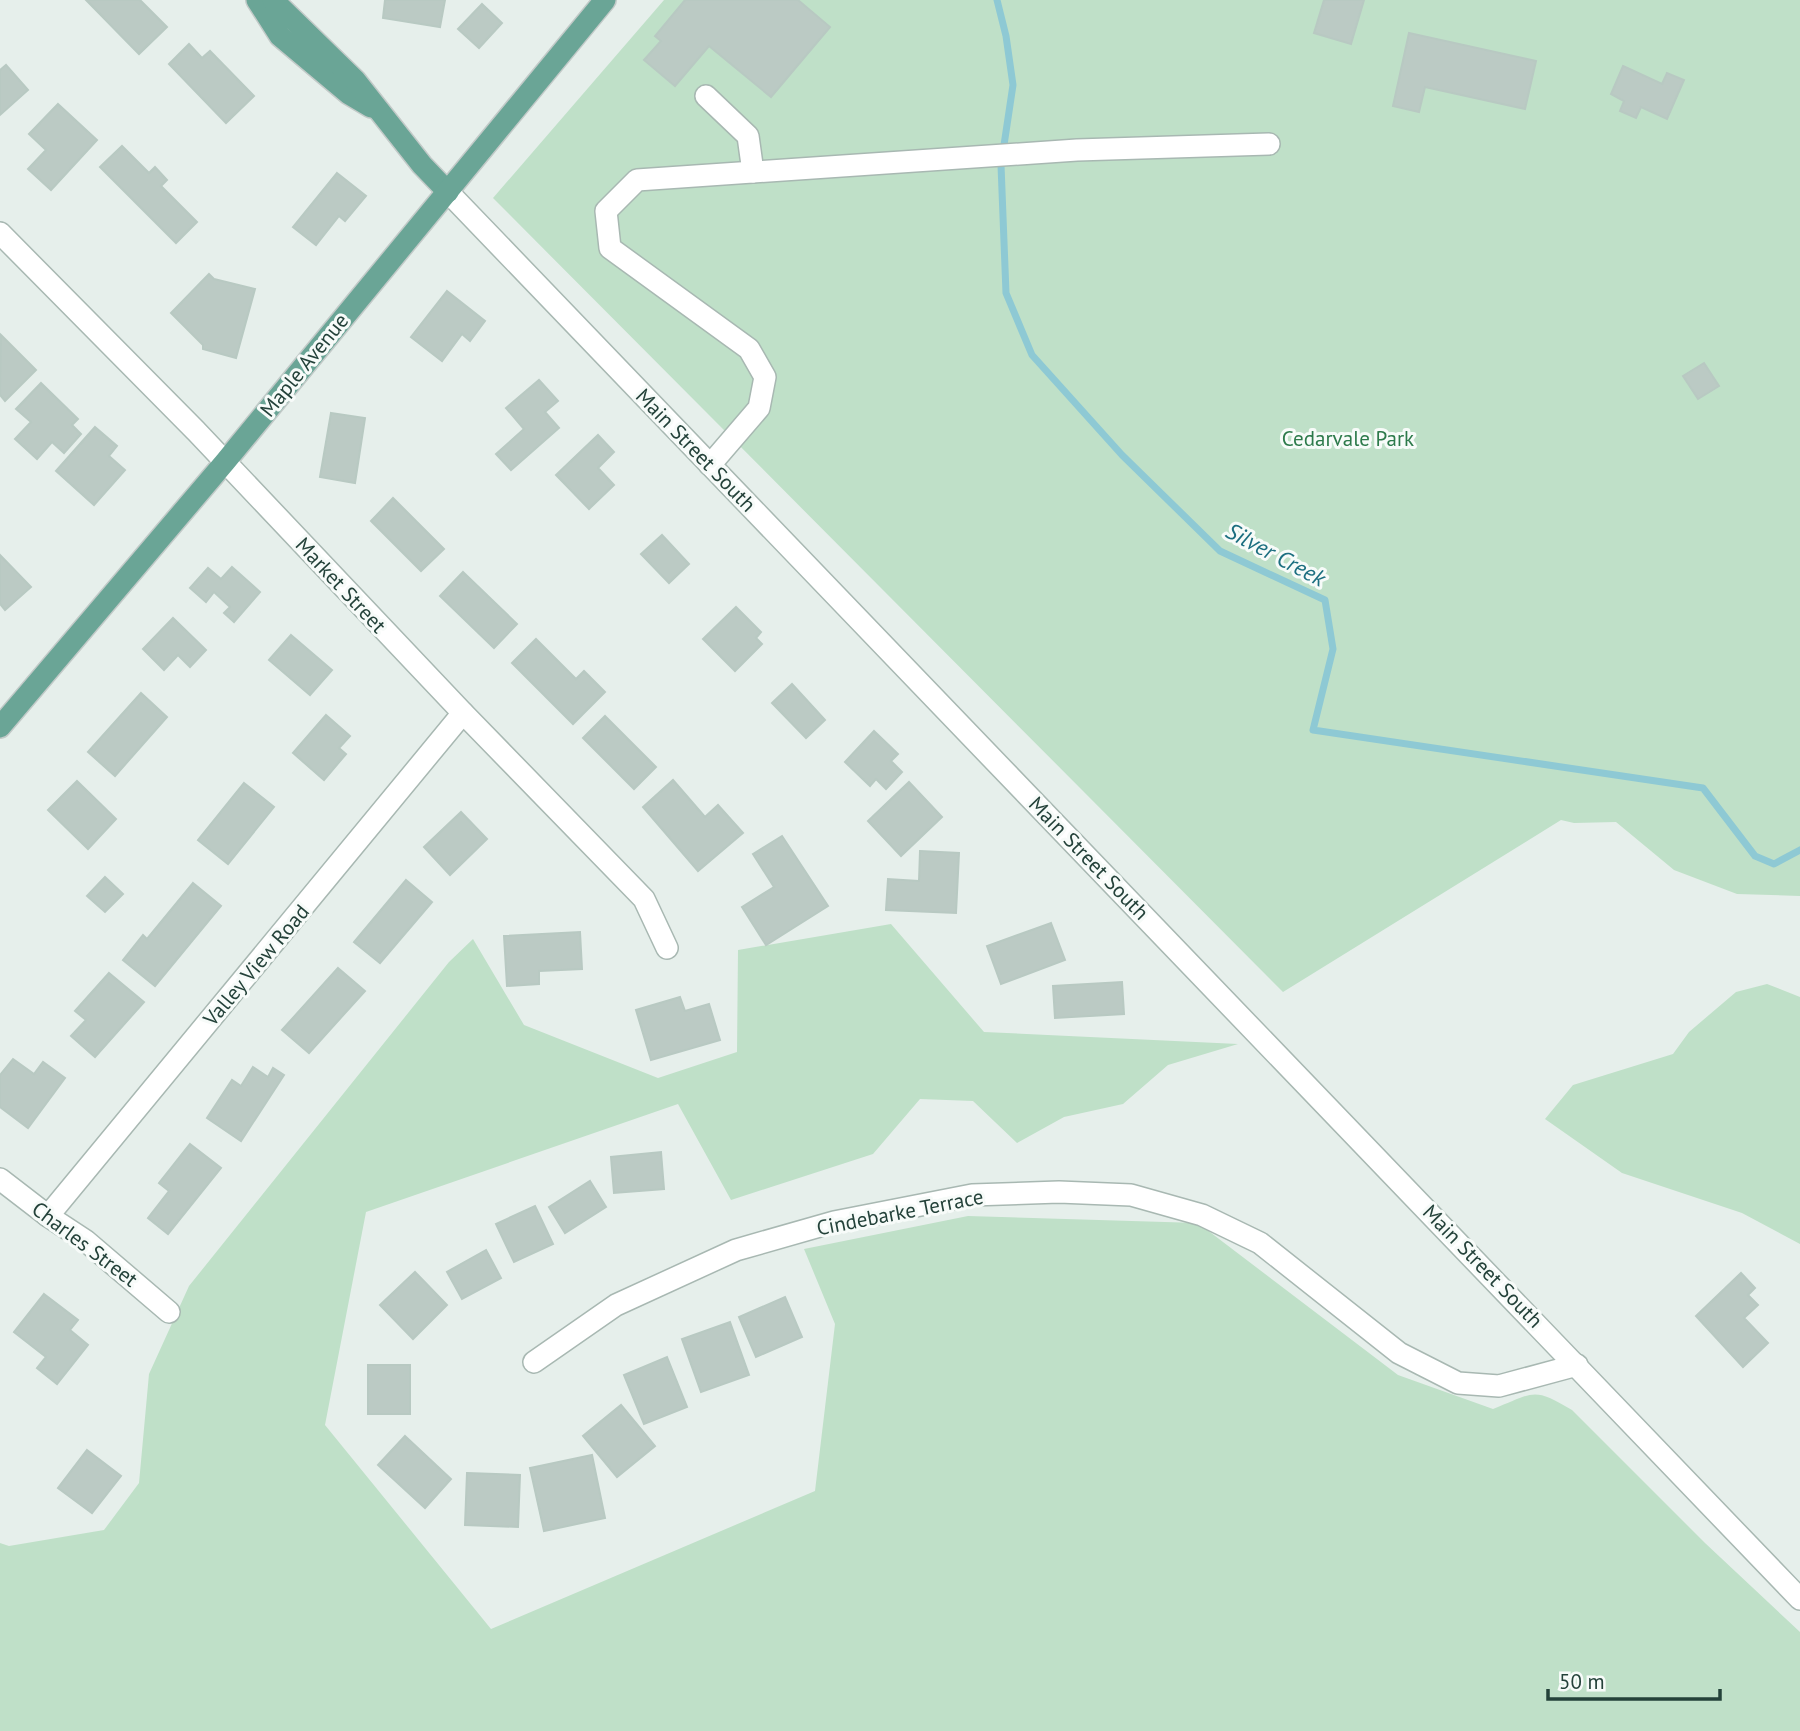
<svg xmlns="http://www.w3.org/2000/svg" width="1800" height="1731" viewBox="0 0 1800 1731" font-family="'PT Sans',sans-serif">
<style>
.green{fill:#bfe0c8}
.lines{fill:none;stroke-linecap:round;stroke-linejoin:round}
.stream{stroke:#8ec9d4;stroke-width:7}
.building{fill:#bbcac4;stroke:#b8c9c2;stroke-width:2}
.minor-casing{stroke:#a8b8b2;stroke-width:24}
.major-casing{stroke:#c2cac8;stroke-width:24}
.minor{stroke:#fff;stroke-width:21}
.major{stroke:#6aa596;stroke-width:21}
.labels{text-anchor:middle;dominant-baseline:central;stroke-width:6;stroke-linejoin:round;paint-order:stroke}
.street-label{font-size:21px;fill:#24423a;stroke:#f7fbf9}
.park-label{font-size:21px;fill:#2d7a4b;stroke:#f7fbf9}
.water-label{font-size:23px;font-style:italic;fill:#1c6f80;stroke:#f7fbf9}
</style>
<rect width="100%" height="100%" fill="#e6efeb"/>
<g class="green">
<polygon points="664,0 1800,0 1800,896 1737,894 1674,870 1616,822 1574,823 1561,820 1283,992 493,198"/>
<path d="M891 924 984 1032 1238 1044 1168 1065 1123 1104 1064 1117 1017 1143 973 1101 920 1099 873 1154 731 1200 678 1104 366 1212 325 1425 491 1629 815 1491 835 1324 804 1249 968 1216 1198 1223 1398 1375 1493 1409C1534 1393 1532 1386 1572 1410L1705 1543 1800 1632V1731H0V1543L9 1546 104 1530 139 1483 149 1374 189 1286 449 962 473 939 524 1025 658 1078 737 1052 738 950Z"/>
<polygon points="1767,984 1800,997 1800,1244 1742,1213 1622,1173 1545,1119 1573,1085 1673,1054 1689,1032 1736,992"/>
</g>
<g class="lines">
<polyline class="stream" points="997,0 1006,36 1013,85 1001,165 1006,293 1032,355 1122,455 1220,551 1325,600 1333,649 1313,730 1703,788 1755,856 1774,864 1800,850"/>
</g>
<g class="building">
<polygon points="86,0 140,0 167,27 139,54"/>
<polygon points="385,0 445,0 440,27 383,18"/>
<polygon points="685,0 798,0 830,27 771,97 709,46 675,86 644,60 661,41 655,36"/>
<polygon points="1324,0 1364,0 1351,44 1314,33"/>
<polygon points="482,4 502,23 479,48 458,29"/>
<polygon points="1409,33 1536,61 1525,109 1425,87 1419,112 1393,106"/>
<polygon points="189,44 202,58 210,51 254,96 226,123 169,64"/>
<polygon points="6,65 28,90 0,115 0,70"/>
<polygon points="1623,66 1662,84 1667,73 1684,80 1667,119 1641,107 1636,118 1620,111 1624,101 1611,94"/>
<polygon points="58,104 97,140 51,190 28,169 46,150 29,134"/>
<polygon points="122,146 149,173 155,167 167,180 161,186 197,222 176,243 100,167"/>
<polygon points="337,173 366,196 345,221 339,216 316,245 293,227"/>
<polygon points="209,274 214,279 255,289 236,358 203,349 203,345 171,313"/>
<polygon points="447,291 485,321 470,341 462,334 442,361 411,337"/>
<polygon points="1,335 36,370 5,401 0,395"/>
<polygon points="1704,363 1719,386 1698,399 1683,376"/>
<polygon points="539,380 558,401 545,412 559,428 511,470 496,454 524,429 506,408"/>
<polygon points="41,383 78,419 72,425 81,434 64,453 52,442 37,459 15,439 31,422 16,409"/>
<polygon points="331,413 365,418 355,483 320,477"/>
<polygon points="95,427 117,446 109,456 125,470 94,505 56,471"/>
<polygon points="598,435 614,452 598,468 614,485 589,509 556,475"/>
<polygon points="393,498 444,549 421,571 371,521"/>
<polygon points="662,535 689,564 669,583 641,554"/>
<polygon points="0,555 31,587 5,610 0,604"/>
<polygon points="232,567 260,592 234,622 224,613 230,607 214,592 206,602 190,588 208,568 221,579"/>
<polygon points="463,572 517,624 494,648 440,596"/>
<polygon points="736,607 761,632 756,638 762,644 735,671 703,639"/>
<polygon points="173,618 206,650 190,667 178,655 164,670 143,649"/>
<polygon points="291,635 332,670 310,695 269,660"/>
<polygon points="536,639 576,679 584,671 605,692 573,724 512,663"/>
<polygon points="792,684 825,720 806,738 772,703"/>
<polygon points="141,693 167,717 115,776 88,752"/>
<polygon points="326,715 350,736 339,748 346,754 324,780 293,753"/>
<polygon points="605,716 656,767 634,789 583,738"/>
<polygon points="874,731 898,754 891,761 902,772 886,789 876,779 870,786 845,762"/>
<polygon points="673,780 705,817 718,805 743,833 698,871 643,807"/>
<polygon points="77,781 116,819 88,849 48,810"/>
<polygon points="909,782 942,817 901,856 868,821"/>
<polygon points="244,783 274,807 228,864 198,840"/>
<polygon points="461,812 487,839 450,875 424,847"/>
<polygon points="782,836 828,906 766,945 742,907 774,887 753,854"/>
<polygon points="920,851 959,853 956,913 886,910 888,879 919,881"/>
<polygon points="105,877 123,894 105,912 87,896"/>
<polygon points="406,880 432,902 380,963 354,942"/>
<polygon points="193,883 221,906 155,986 123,960 143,935 147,939"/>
<polygon points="1051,923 1065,960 1001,984 987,946"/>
<polygon points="580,932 582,969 539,971 539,984 507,986 504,936"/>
<polygon points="338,968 365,991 309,1053 282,1030"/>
<polygon points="109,973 144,1002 95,1057 71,1036 86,1020 75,1011"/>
<polygon points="1122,982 1124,1014 1055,1018 1053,986"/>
<polygon points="680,997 685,1011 709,1004 720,1040 651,1060 636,1010"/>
<polygon points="13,1059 34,1074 43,1062 65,1078 28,1128 0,1107 0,1075"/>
<polygon points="253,1067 268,1077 273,1068 284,1075 241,1141 207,1118 232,1080 241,1086"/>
<polygon points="190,1144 221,1168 168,1234 148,1218 169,1191 159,1183"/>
<polygon points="661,1152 664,1189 614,1193 611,1157"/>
<polygon points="590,1181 606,1207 565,1233 549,1207"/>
<polygon points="535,1206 553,1244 514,1262 496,1224"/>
<polygon points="486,1250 501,1278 462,1299 447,1272"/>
<polygon points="415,1272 447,1305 413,1339 380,1305"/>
<polygon points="1741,1273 1755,1288 1748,1295 1758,1305 1744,1318 1768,1343 1743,1367 1696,1316"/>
<polygon points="44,1294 78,1320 70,1330 88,1345 57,1384 37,1368 46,1357 14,1332"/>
<polygon points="785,1297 802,1337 756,1357 739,1317"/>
<polygon points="730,1322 749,1375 701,1392 682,1339"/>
<polygon points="667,1357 687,1407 644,1424 624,1375"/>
<rect x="368" y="1365" width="42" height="49"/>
<polygon points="621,1405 655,1446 617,1477 583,1436"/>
<polygon points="405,1436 451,1479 425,1508 378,1465"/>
<polygon points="87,1450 121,1476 92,1513 58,1488"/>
<polygon points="592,1455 605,1518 544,1531 530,1468"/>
<polygon points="467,1473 520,1475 518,1527 465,1525"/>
</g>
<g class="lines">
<defs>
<g id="minor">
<polyline points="706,96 748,136 753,172"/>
<polyline points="448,192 1800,1599"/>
<polyline points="0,233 196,431 463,713 644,899 667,948"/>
<polyline points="710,465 759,408 765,377 749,349 610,248 606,211 637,180 1077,150 1269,144"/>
<polyline points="0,1179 48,1216 86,1241 169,1312"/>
<polyline points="48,1216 463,713"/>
<polyline points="534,1362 616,1305 736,1250 834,1222 972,1195 1059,1192 1131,1195 1202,1215 1260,1243 1399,1353 1458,1383 1499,1386 1577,1365"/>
</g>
<g id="major">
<polyline points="257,0 280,36 349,94 371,107"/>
<polyline points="273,0 355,80 422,165 448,192"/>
<polyline points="0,727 225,462 605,0"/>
</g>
</defs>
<use href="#minor" class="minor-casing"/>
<use href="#major" class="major-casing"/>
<use href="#minor" class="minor"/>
<use href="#major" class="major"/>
</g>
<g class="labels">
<g class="street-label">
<text transform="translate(304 365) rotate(-51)">Maple Avenue</text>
<text transform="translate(696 450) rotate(46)">Main Street South</text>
<text transform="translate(341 585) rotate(47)">Market Street</text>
<text transform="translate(1089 858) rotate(46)">Main Street South</text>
<text transform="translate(256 965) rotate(-50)">Valley View Road</text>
<text transform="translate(900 1212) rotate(-11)">Cindebarke Terrace</text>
<text transform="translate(85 1244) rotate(37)">Charles Street</text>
<text transform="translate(1483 1266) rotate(46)">Main Street South</text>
</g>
<g class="park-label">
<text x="1348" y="438">Cedarvale Park</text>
</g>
<g class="water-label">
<text transform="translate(1276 554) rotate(28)">Silver Creek</text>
</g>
</g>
<path d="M1548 1689v10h172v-10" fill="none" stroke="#24423a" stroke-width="3.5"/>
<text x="1559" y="1689" font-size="21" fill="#24423a" stroke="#f7fbf9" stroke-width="5" paint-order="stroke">50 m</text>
</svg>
